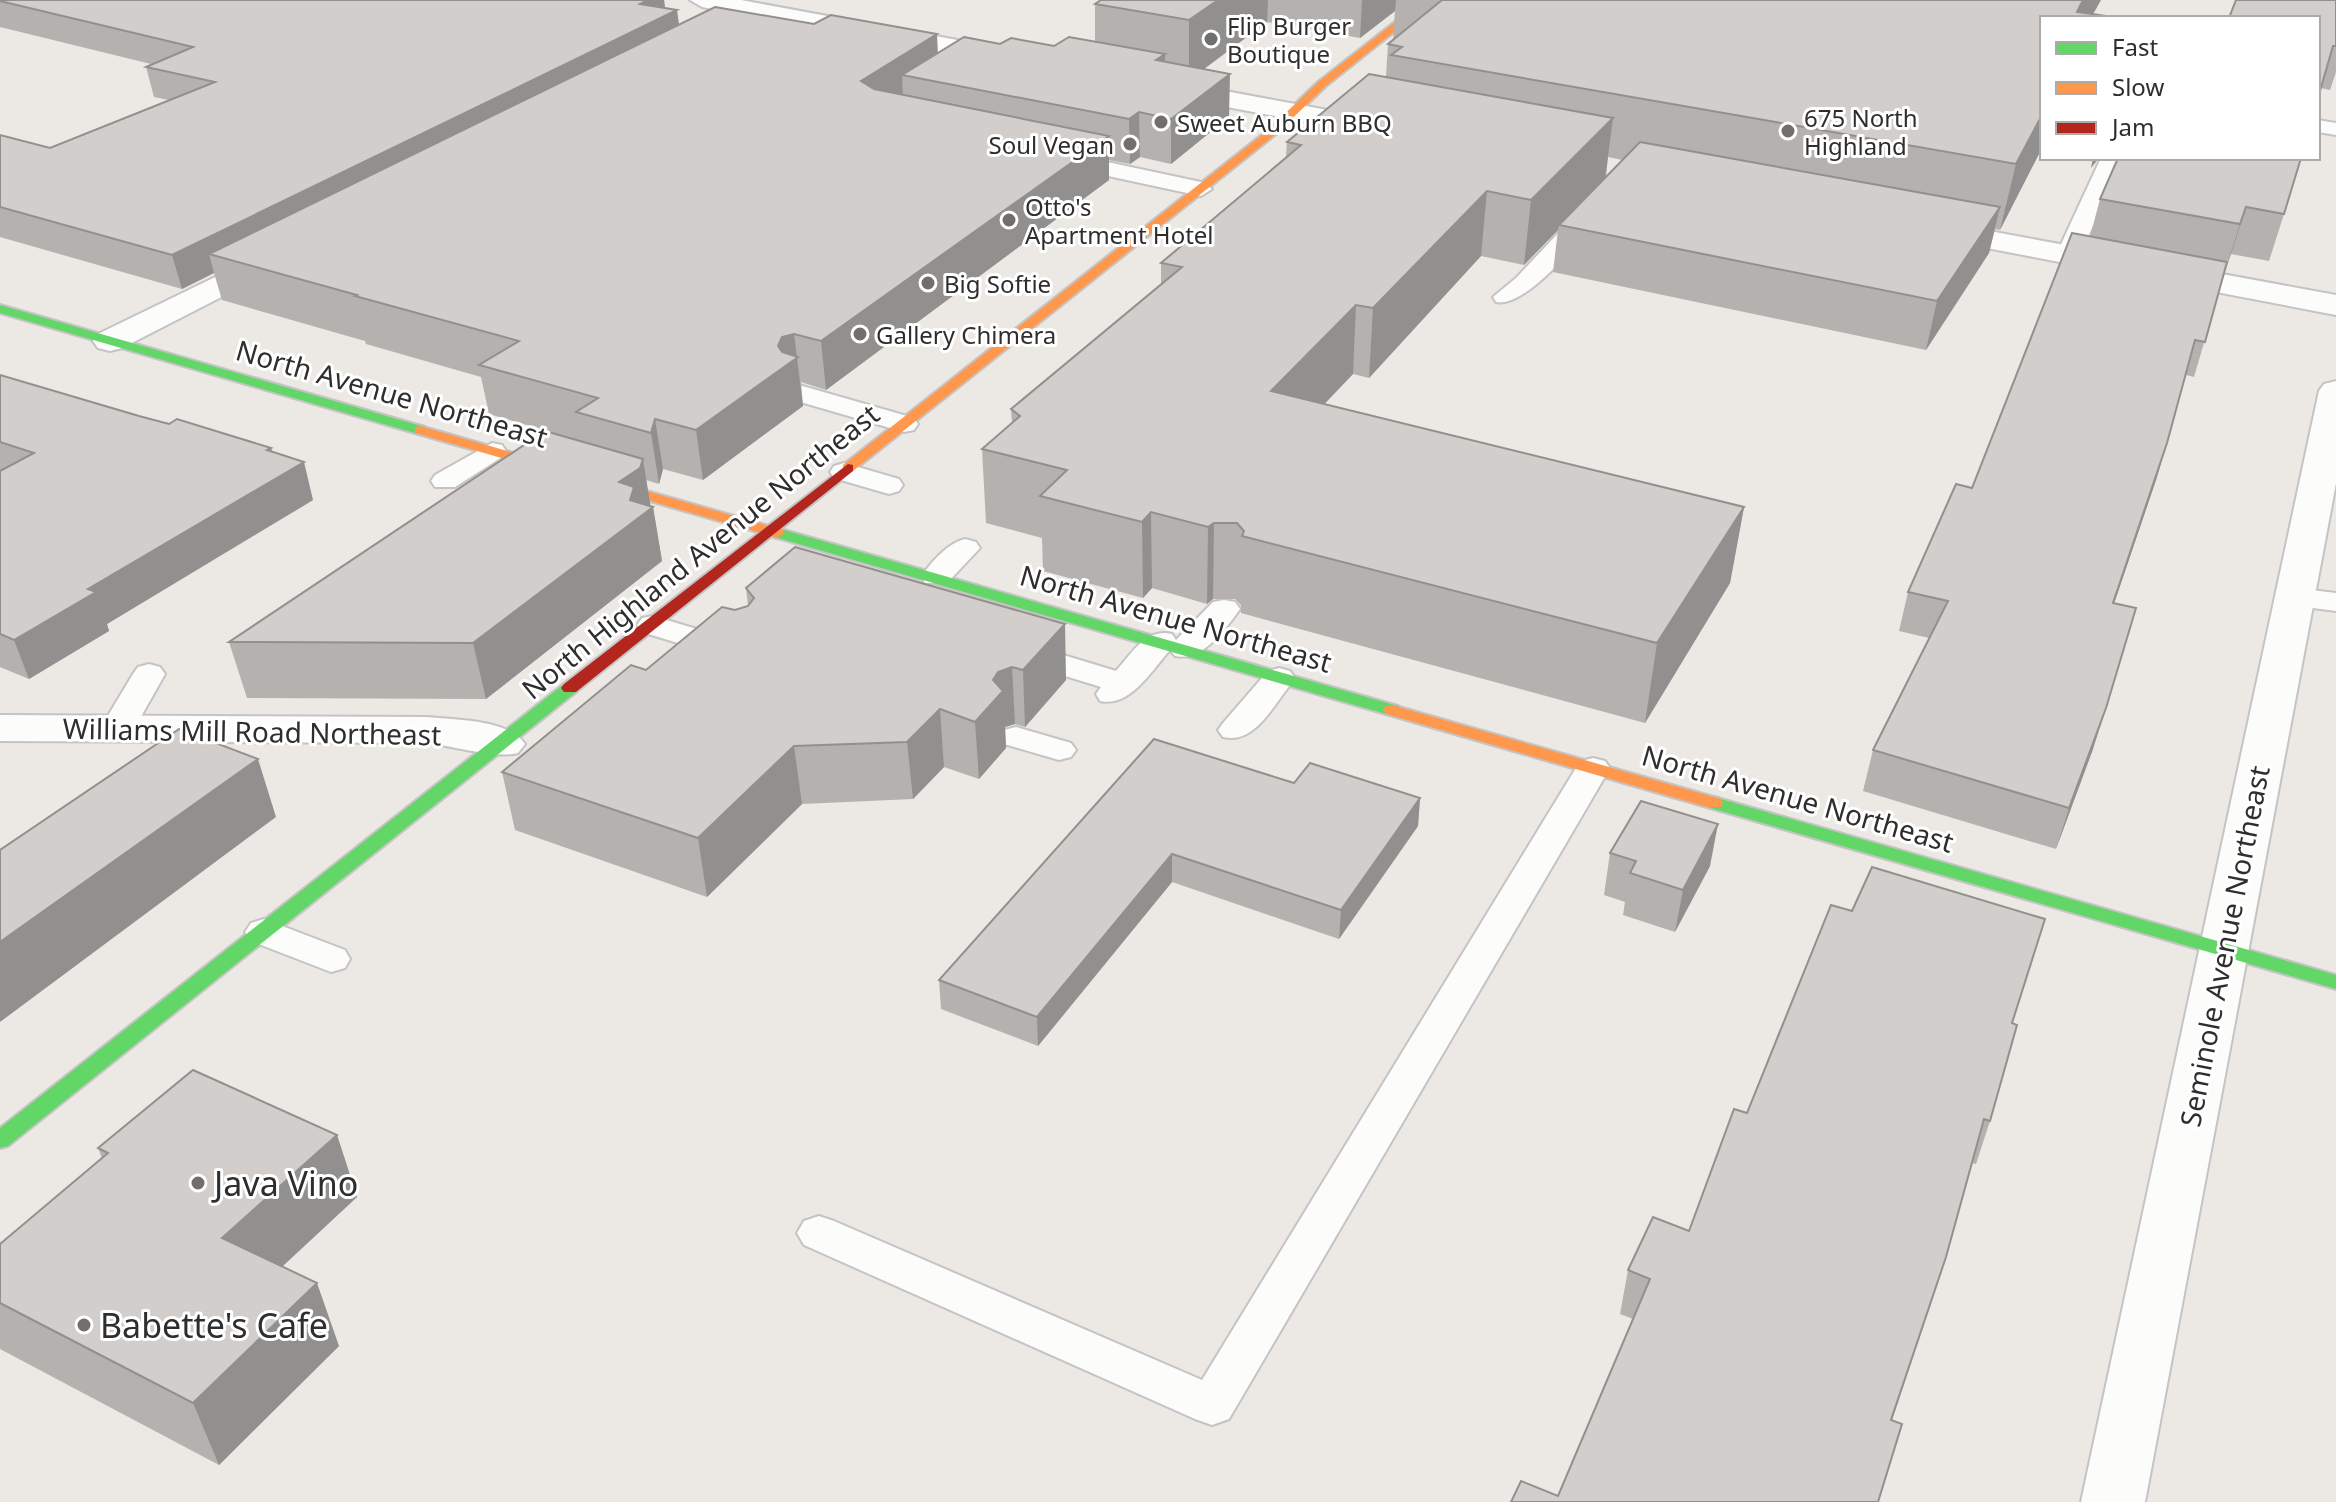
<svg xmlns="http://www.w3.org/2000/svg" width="2336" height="1502" viewBox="0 0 2336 1502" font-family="'Noto Sans',sans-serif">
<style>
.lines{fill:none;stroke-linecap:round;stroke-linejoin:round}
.lane-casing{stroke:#c5c4c5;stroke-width:4}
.street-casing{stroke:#c5c4c5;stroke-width:4}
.fast-casing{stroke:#c5c4c5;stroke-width:4}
.slow-casing{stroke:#c5c4c5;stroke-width:4}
.jam-casing{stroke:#c5c4c5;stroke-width:4}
.lane{fill:#fcfcfb;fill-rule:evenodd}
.street{fill:#fcfcfb;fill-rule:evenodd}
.fast{fill:#63d668;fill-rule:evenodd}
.slow{fill:#ff974d;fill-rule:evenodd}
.jam{fill:#b3261e;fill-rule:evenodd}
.wall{fill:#b4b1af;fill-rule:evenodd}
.shaded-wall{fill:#92908e}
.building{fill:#d1cecb;stroke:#92908e;stroke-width:2}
.poi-dot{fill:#706f6e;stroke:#fff;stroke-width:3}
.labels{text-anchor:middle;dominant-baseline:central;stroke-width:6;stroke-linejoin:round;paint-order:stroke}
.far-poi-label{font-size:24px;fill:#2e2e2e;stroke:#fff;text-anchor:start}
.street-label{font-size:28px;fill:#2e2e2e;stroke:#fff}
.near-poi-label{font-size:34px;fill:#2e2e2e;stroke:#fff;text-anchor:start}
</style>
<rect width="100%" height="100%" fill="#ece8e4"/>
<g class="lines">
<defs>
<g id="lane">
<polygon points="2318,120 2336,123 2336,135 2318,132"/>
<polygon points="1065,153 1201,182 1212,189 1201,196 1057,165 1054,160"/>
<polygon points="2101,158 2123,158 2080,255 2076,260 2060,260 2056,255"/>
<path d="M1587 209 1599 216C1582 239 1525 309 1496 302L1493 297 1516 278 1579 211Z"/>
<polygon points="799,385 914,418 918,424 914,430 904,432 790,399 786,393 790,387"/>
<polygon points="492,443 502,445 506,451 502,457 455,487 435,487 431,481 435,475"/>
<polygon points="844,463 899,479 903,485 899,491 889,494 834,478 830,472 834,466"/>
<path d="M965 539 976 542 980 548 947 583H925L921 577C931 562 948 543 965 539Z"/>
<polygon points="2294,588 2336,593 2336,611 2283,604 2279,597 2283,590"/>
<path d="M1224 600 1235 602 1240 609C1225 630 1202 662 1175 656L1170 650C1152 670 1130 708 1100 701L1096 694 1101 687 1013 660 1008 653 1013 646 1024 643 1116 671C1132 653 1146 628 1172 634L1176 640 1213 602Z"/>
<polygon points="653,616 744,643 749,650 744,657 733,660 642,632 637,625 642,618"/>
<polygon points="149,664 160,667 165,674 134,729 129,736 117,739 105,736 100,729 133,674 138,667"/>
<path d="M1279 668 1290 671 1295 678 1290 685C1273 706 1254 745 1223 737L1218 730 1223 723 1268 671Z"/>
<polygon points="1016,727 1071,743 1076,750 1071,757 1059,760 1004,744 999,737 1004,730"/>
<polygon points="1593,758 1605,761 1610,768 1229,1419 1212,1425 1195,1419 804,1245 797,1233 804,1221 819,1216 834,1221 1202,1380 1576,768 1581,761"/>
<polygon points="264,919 345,950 350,959 345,968 331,972 251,941 245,932 251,923"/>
</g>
<g id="street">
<polygon points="690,0 741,0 1006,49 1019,57 1006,65 702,7"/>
<polygon points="1172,81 1376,119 1386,121 1390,127 1386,133 1376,135 1163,95 1159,89 1163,83"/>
<polygon points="1935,221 2336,295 2336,315 1924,236 1920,230 1924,224"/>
<polygon points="271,250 282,252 287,259 282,266 122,348 110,351 98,348 93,341 98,334"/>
<polygon points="2336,381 2336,483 2145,1502 2081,1502 2319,391 2324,384"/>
<path d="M0 715 427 717C455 720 508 719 525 744L518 753C495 759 454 746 427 743L0 741Z"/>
</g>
<g id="fast">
<polygon points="0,305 425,427 427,430 420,434 415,433 0,313"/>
<polygon points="777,528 1398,706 1401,710 1398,714 1386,714 771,536 769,533"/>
<polygon points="570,683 576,684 579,688 576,692 8,1146 0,1148 0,1128 564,684"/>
<polygon points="1714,797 2336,975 2336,989 1707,807 1705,803 1707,799"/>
</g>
<g id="slow">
<polygon points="1423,0 1434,0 1326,86 1276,134 853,471 843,471 843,465 1268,130 1318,82"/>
<polygon points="420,426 783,530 785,533 777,538 771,536 415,433 415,427"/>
<polygon points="1392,705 1721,799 1723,803 1721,807 1707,807 1386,714 1383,710 1386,706"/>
</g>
<polygon id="jam" points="848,464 853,465 853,471 576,692 564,692 561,688 564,684"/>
</defs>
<use href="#lane" class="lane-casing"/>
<use href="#street" class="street-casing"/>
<use href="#fast" class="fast-casing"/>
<use href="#slow" class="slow-casing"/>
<use href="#jam" class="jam-casing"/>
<use href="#lane" class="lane"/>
<use href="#street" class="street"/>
<use href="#fast" class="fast"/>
<use href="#slow" class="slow"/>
<use href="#jam" class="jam"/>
</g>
<g class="wall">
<path d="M0 0H664L665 8 679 24 938 53 1000 44 1054 46 1095 42V4L1101 0H2101L2042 18V148L2000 230 1995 229 1989 253 1926 350 1553 272 1558 230 1524 265 1481 256 1369 378 1353 374 1324 404 1744 507 1730 583 1645 723 1241 613V605L1235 599H1213L1207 604 1152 588 1143 598 1043 571 1042 538 986 523 982 449 1012 423 1011 409 1161 285V263L1286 157 1287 142 1386 77 1388 44 1393 40 1395 11 1360 38 1267 22 1204 69 1229 117 1171 164 1140 157 1130 164 1109 160V180L826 390 801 382 803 406 703 480 663 469 659 484 646 480 650 506 653 507 662 561 486 699 247 698 229 642 582 442 581 441 489 414 481 377 366 344 365 341 222 300 214 273 182 289 0 237V135L50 148 169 100 154 97 146 67 151 64 0 27ZM1608 157 1622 160 1606 177Z"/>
<polygon points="2336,0 2336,72 2330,90 2321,88"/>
<polygon points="2118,158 2284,214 2269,261 2231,254 2225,271 2194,377 2186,375 2156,480 2114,603 2093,749 2056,849 1863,791 1873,750 1929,638 1899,631 1908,592 1972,488 2090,237 2100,199"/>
<polygon points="0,375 139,416 271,448 272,452 313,500 107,624 109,631 29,679 0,667"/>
<polygon points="746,588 1066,680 1025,727 1015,724 1005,727 1006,748 979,779 944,767 913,799 802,804 707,897 515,830 502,772 735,610 748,606"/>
<polygon points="1294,783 1420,798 1418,826 1339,939 1172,882 1038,1046 941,1009 939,980"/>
<polygon points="1610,853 1710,866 1675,932 1623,915 1625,902 1604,895"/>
<polygon points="2012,1023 1990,1121 1976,1164 1972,1163 1932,1300 1892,1420 1558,1496 1633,1319 1620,1314 1628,1270 1689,1231 1747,1113"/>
<polygon points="337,1135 357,1197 282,1267 339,1346 219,1465 0,1349 0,1244 102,1158 98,1148"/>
</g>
<g class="shaded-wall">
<polygon points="648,0 664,0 666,16 677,10 681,39 209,254 214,273 182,289 172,255"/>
<polygon points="1218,0 1268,0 1267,22 1189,80 1189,20"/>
<polygon points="1362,0 1396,0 1395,11 1360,38"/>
<polygon points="2083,0 2101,0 2091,18 2077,12"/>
<polygon points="937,34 939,75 902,75 903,98 864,123 861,81"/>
<polygon points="1165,54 1165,97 1156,60"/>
<polygon points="1230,74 1229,117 1171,164 1171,119"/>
<polygon points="1139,112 1140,157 1130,164 1129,119"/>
<polygon points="2042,115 2042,148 2000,230 2016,164"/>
<polygon points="1613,118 1605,180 1559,225 1558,230 1524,265 1531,200"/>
<polygon points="1109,136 1109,180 826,390 821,341"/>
<polygon points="2093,158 2099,158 2091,168"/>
<polygon points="1487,191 1481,256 1369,378 1373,308"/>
<polygon points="2000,207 1989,253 1926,350 1937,301"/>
<polygon points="2246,207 2231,254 2225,271 2240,224"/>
<polygon points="1356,305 1353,374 1268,463 1271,391"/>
<polygon points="794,334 803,406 703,480 696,430 778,346 782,337"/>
<polygon points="655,419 663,469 659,484 651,433"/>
<polygon points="2167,443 2156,480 2101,642 2113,603"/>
<polygon points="271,448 279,477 304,462 313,500 107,624 109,631 29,679 14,640 88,589"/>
<polygon points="643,459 651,509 653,507 662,561 486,699 473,643 619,482"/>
<polygon points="1744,507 1730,583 1645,723 1657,643"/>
<polygon points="1151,512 1152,588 1143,598 1142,522"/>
<polygon points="1214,523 1213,599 1207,604 1208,527"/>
<polygon points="1065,624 1066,680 1025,727 1023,670"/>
<polygon points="1012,667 1015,724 1005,727 1006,748 979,779 975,722 993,680 998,672"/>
<polygon points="2106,708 2093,749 2056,849 2069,808"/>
<polygon points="940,709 944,767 913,799 907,742"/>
<polygon points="794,746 802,804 707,897 698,838"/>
<polygon points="258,759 276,817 0,1022 0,942"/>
<polygon points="1420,798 1418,826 1339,939 1341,910"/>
<polygon points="1718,824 1710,866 1675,932 1683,890"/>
<polygon points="1172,854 1172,882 1038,1046 1037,1017"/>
<polygon points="337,1135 357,1197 246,1300 222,1238"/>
<polygon points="1946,1257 1932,1300 1877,1463 1891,1420"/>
<polygon points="317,1283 339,1346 219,1465 193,1403"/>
</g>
<g class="building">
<polygon points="0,0 648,0 640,4 677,10 172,255 0,207 0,135 50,148 215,82 146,67 193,47 0,1"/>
<polygon points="1101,0 1218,0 1189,20 1095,4"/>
<polygon points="1442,0 2083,0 2077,12 2121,18 2042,18 2042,115 2016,164 1391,55 1402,47 1388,44"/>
<polygon points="2236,0 2336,0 2336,46 2333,46 2318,98 2318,18 2229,18"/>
<polygon points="715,7 814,24 831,15 937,34 861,81 874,89 1109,136 821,341 794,334 782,337 778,346 782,352 798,357 696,430 655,419 651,433 576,412 598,398 479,365 519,341 355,296 357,295 209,254"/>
<polygon points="964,37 1000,44 1011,38 1054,46 1069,37 1165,54 1156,60 1230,74 1171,119 1139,112 1129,119 902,75"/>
<polygon points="1369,74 1613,118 1531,200 1487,191 1373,308 1356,305 1271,391 1744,507 1657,643 1242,536 1244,531 1237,523 1214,523 1208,527 1151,512 1142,522 1040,496 1067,470 982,449 1020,416 1011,409 1182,267 1161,263 1301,145 1287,142"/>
<polygon points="1640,142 2000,207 1937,301 1559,225"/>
<polygon points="2118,158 2301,158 2284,214 2246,207 2240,224 2100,199"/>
<polygon points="2072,233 2227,262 2205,342 2195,340 2167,443 2113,603 2136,608 2106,708 2069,808 1873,750 1948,601 1908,592 1956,484 1972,488"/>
<polygon points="0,375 139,416 169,424 177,419 271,448 267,450 304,462 88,589 96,592 14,640 0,634 0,471 34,453 0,442"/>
<polygon points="545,431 643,459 640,468 619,482 634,487 630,500 653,507 473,643 229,642"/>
<polygon points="795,547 1065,624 1023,670 1012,667 998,672 993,680 1003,691 975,722 940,709 907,742 794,746 698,838 502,772 631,665 646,670 722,607 735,610 748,606 754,598 746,588"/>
<polygon points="179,729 258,759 0,942 0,850"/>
<polygon points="1154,739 1294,783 1310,763 1420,798 1341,910 1172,854 1037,1017 939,980"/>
<polygon points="1641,801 1718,824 1683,890 1630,873 1636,861 1610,853"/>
<polygon points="1872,867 2045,919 2012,1023 2017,1025 1990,1121 1984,1119 1946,1257 1891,1420 1902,1424 1878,1502 1511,1502 1521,1481 1558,1496 1650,1279 1628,1270 1653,1217 1689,1231 1734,1109 1747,1113 1831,905 1852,911"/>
<polygon points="193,1070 337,1135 222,1238 317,1283 193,1403 0,1303 0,1244 108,1153 98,1148"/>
</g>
<g class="poi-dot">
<circle cx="1211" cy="39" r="8"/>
<circle cx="1161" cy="122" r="8"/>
<circle cx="1788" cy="131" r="8"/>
<circle cx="1130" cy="144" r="8"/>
<circle cx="1009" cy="220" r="8"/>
<circle cx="928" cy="283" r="8"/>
<circle cx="860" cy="334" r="8"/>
<circle cx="198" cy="1183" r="8"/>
<circle cx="84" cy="1325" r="8"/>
</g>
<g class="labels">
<g class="far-poi-label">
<text x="1227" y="25">Flip Burger<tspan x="1227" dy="28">Boutique</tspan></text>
<text x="1804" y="117">675 North<tspan x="1804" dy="28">Highland</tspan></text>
<text x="1177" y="122">Sweet Auburn BBQ</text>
<text x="1114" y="144" text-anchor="end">Soul Vegan</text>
<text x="1025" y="206">Otto's<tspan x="1025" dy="28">Apartment Hotel</tspan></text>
<text x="944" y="283">Big Softie</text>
<text x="876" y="334">Gallery Chimera</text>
</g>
<g class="street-label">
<text transform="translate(392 393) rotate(16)">North Avenue Northeast</text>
<text transform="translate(700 551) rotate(-39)">North Highland Avenue Northeast</text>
<text transform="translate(1176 618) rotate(16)">North Avenue Northeast</text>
<text transform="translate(252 731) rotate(1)">Williams Mill Road Northeast</text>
<text transform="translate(1798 798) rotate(16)">North Avenue Northeast</text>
<text transform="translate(2224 946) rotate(-79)">Seminole Avenue Northeast</text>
</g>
<g class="near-poi-label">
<text x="214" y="1183">Java Vino</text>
<text x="100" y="1325">Babette's Cafe</text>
</g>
</g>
<rect x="2040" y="16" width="280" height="144" fill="#ffffff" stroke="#ababab" stroke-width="2"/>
<rect x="2056" y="42" width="40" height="12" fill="#63d668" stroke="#ababab" stroke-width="2"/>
<text x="2112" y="56" font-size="24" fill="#2e2e2e">Fast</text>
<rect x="2056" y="82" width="40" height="12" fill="#ff974d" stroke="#ababab" stroke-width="2"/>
<text x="2112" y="96" font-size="24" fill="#2e2e2e">Slow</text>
<rect x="2056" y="122" width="40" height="12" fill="#b3261e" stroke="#ababab" stroke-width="2"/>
<text x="2112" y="136" font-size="24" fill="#2e2e2e">Jam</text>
</svg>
